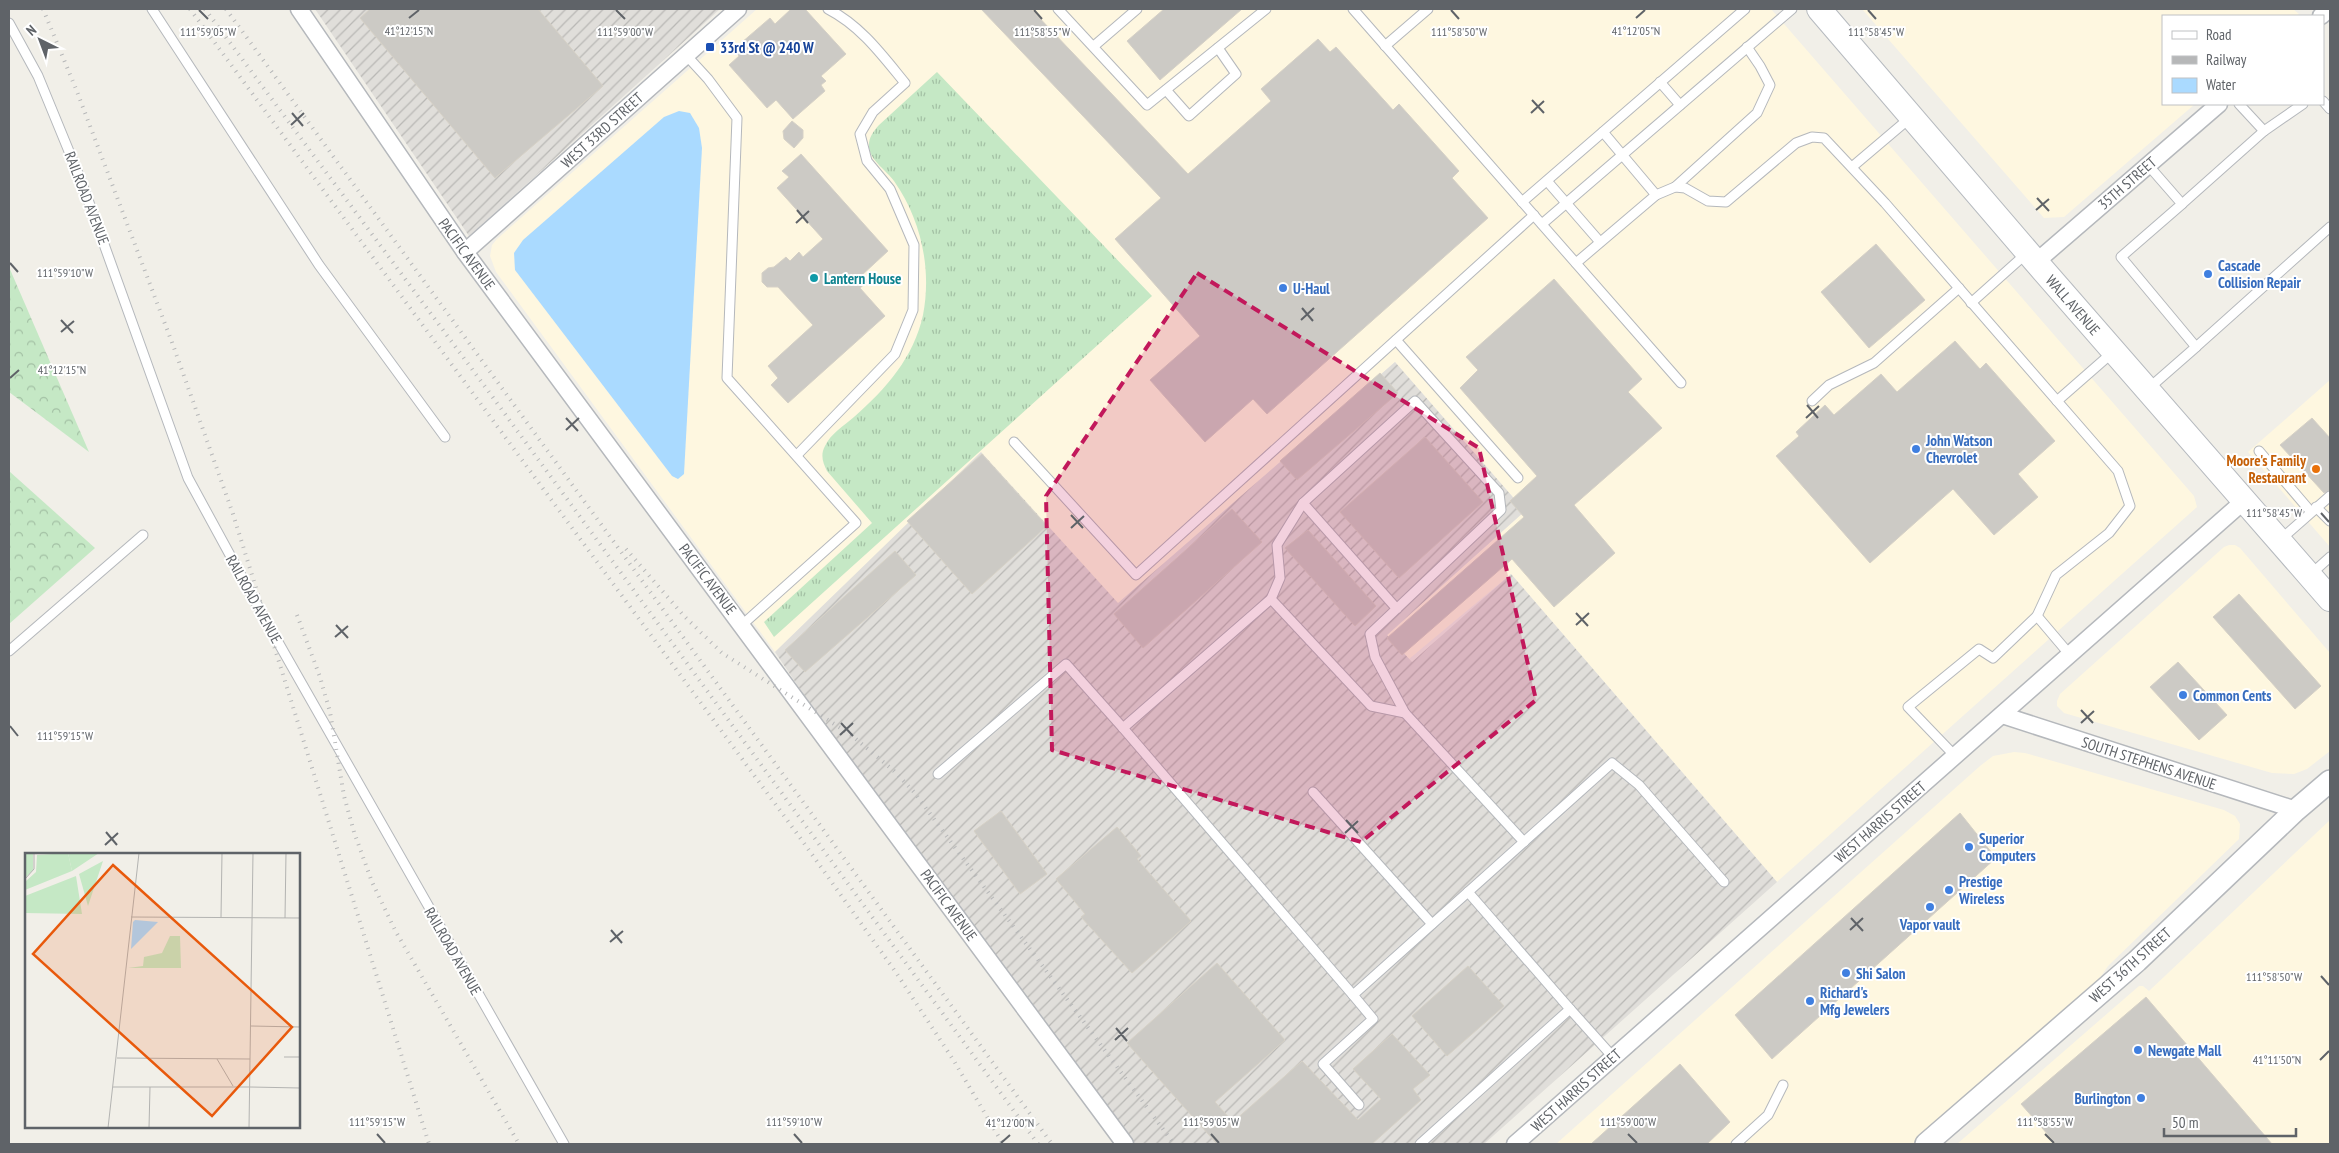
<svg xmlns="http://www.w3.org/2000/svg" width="2339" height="1153" viewBox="0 0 2339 1153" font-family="'PT Sans Narrow',sans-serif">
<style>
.commercial{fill:#fef7e0}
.industrial{fill:url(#industrial-furrows)}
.grass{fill:url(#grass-tufts)}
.forest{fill:url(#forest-crowns)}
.water{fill:#aadaff}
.building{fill:#cccac5;stroke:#d6d1c6}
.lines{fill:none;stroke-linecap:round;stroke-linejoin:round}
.service-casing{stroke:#b5b8bc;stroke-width:11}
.minor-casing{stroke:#b5b8bc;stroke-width:19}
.tertiary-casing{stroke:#b5b8bc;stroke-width:24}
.secondary-casing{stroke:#b6babf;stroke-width:26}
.service{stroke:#fff;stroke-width:9}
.minor{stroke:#fff;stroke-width:16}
.tertiary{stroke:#fff;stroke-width:21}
.secondary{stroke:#fff;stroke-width:24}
.rail{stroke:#b6b7b8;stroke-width:4;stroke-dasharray:1 6;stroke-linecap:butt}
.marked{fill:#c2185b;fill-opacity:0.2;stroke:#c2185b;stroke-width:4;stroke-dasharray:10 6;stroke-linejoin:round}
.ticks{fill:none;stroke:#5f6368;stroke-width:2}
.transit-dot{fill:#1a4fb4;stroke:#fff;stroke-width:2}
.shop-dot{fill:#3f7fe0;stroke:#fff;stroke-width:2}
.culture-dot{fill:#0f9aa8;stroke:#fff;stroke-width:2}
.food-dot{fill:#e8710a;stroke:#fff;stroke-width:2}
.labels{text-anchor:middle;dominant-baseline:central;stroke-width:4;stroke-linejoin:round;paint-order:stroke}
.transit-label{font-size:15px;font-weight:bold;fill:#164399;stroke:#fff;text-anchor:start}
.street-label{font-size:15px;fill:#5f6368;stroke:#fff}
.shop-label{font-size:15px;font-weight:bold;fill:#366cbe;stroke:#fff;text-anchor:start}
.culture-label{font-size:15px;font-weight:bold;fill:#0d838f;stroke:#fff;text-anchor:start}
.food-label{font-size:15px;font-weight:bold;fill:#c56008;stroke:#fff;text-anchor:end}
.inset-road{fill:none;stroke:#b3b3b1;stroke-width:1}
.view{fill:#e8590c;fill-opacity:0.15;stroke:#e8590c;stroke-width:2.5}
.inset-edge{fill:none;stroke:#5f6368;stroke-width:2.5}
.ticks-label{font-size:12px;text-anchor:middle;fill:#5f6368;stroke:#fff;stroke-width:4;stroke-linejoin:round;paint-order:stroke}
</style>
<defs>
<pattern id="industrial-furrows" width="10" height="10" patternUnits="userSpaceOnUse" patternTransform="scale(1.25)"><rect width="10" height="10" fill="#e0deda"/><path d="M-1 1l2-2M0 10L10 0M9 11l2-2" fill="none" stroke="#b9b8b5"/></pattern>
<pattern id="grass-tufts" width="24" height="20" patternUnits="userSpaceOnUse" patternTransform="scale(1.25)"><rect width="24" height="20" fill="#c5e8c5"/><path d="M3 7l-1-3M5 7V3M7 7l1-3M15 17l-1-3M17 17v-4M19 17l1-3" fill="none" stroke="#a3c0a4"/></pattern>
<pattern id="forest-crowns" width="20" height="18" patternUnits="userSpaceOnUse" patternTransform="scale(1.25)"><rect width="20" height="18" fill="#c5e8c5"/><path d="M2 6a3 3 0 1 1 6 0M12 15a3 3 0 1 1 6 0" fill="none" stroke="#a3c0a4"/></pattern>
</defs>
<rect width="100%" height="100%" fill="#f1efe8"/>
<g class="commercial">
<polygon points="757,9 1771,9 2194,496 2197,507 1777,882 1511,574 1409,659 1387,635 1525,511 1395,362 1118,604 981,453 775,652 496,272 490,256 492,245 497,239"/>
<polygon points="1862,9 2293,9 2299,14 2296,16 2163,16 2163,104 2195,104 2064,217 2044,218"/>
<polygon points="2330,380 2330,547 2248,452"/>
<polygon points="2229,545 2235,545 2240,548 2330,653 2330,751 2307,769 2294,774 2272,773 2064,713 2057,706 2057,701 2060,694 2224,547"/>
<polygon points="2014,752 2025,753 2224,810 2235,816 2240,824 2239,839 2108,966 2093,988 1913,1144 1556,1144 1980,766 1993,756"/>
<polygon points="2330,820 2330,1144 1957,1144 2139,986 2143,986 2149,991"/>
</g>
<g class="industrial">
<polygon points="315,9 720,9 469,236"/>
<polygon points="1395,362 1525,511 1387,635 1412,662 1511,574 1777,882 1484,1144 1131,1144 823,723 775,652 981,452 1118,603"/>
</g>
<path class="grass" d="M937 72 1152 296 774 637 764 622 872 523 827 471C823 463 820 455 825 446 830 434 845 425 854 417 886 389 914 357 923 315 932 269 921 219 894 181 887 171 871 161 869 148 868 138 873 132 879 125Z"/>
<g class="forest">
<polygon points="9,267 89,452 9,392"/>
<polygon points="9,471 95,548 9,624"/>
</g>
<polygon class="water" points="679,111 690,113 699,128 702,148 684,474 678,479 672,476 515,270 514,253 523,240 664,117"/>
<g class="building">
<polygon points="370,9 538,9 603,86 495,178 360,18"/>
<polygon points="791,9 805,9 846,54 821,76 826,81 821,85 825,91 793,119 776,100 767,108 729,65 739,56 735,52 743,45 741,43 770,18 775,24"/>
<polygon points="981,9 1031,9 1188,174 1271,101 1261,89 1318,39 1330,52 1336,47 1393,110 1399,104 1459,171 1452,178 1488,218 1267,414 1253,399 1205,442 1150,380 1200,336 1115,239 1161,198"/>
<polygon points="1164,9 1242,9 1160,80 1127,41"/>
<polygon points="792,121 803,130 803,138 794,148 784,139 783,131"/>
<polygon points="801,154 888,251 862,275 868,281 860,288 885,316 788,403 771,385 778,378 768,366 813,325 778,287 767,287 762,282 762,273 768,268 774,267 786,257 790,261 799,252 803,257 823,239 777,188 789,177 782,171"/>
<polygon points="1876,244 1925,300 1869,348 1821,292"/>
<polygon points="1554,279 1642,379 1628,392 1662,428 1574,505 1615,553 1554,607 1512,559 1402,655 1387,638 1524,517 1510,501 1537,476 1460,388 1478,370 1466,357"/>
<polygon points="1955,341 1980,369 1986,363 2055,441 2018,474 2038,497 1994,535 1953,489 1870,563 1776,456 1799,436 1796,432 1825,405 1834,415 1881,374 1897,392"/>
<polygon points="1380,373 1398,393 1297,480 1280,461"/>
<polygon points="2312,418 2330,438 2330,490 2324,493 2280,445"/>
<polygon points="1425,437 1483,502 1399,578 1340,512"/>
<polygon points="982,454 1047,526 972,594 907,521"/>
<polygon points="1232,509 1262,542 1143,648 1114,614"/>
<polygon points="1308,530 1376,606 1355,626 1285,548"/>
<polygon points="895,551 916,575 805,672 785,650"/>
<polygon points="2239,594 2321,686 2295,709 2213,617"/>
<polygon points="2178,662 2227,715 2199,740 2150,687"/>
<polygon points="1001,811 1047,874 1020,894 974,831"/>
<polygon points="1960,813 1996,858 1772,1059 1735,1015"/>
<polygon points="1117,827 1141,856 1137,859 1191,921 1132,973 1081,917 1085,914 1056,879"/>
<polygon points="1217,963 1285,1040 1215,1102 1233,1122 1302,1061 1358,1120 1381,1099 1353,1069 1392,1034 1430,1075 1413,1089 1421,1100 1372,1144 1217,1144 1127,1043"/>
<polygon points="1468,966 1504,1006 1447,1056 1412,1016"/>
<polygon points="2146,997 2272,1144 2056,1144 2021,1104"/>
<polygon points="1680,1064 1730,1122 1707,1144 1591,1144"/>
</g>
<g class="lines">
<defs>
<g id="service">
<polyline points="152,9 319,265 445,437"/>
<polyline points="1058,9 1147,105 1266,9"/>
<polyline points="1353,9 1681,383"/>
<polyline points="9,23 38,76 82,183 188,478 266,621 564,1144"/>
<polyline points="1094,46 1137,9"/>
<polyline points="1385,46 1428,9"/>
<polyline points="686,55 708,79 737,118 727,378 856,523 742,625"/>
<polyline points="1660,82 1680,105"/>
<polyline points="1166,90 1189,116 1236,74 1218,48"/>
<polyline points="2323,101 2330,109"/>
<polyline points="2264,131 2303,104"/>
<polyline points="1603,132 1656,195"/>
<polyline points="1852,167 1911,117"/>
<polyline points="1547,181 1600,242"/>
<polyline points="1675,187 1757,113 1770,85 1760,66 1747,47"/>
<polyline points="1522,202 1745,9"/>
<polyline points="2182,204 2264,131 2239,104"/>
<polyline points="1542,224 1792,9"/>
<polyline points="1576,263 1656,195 1675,187 1685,188 1708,201 1726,202 1796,143 1812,137 1824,138 1885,203 2118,471 2130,506 2109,533 2056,575 2037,616 1993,658 1979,649 1908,707 1955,756"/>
<polyline points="1971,303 2027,253"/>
<polyline points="1396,340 1518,478"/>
<polyline points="2196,347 2330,227"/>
<polyline points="2148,389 2196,347 2121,257 2182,204 2148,165"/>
<polyline points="1812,401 1829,385 1874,363 1959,288"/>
<polyline points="2057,401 2113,352"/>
<polyline points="1014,442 1136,575 1534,215"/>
<polyline points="2259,451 2311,512"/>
<path d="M797 455 895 354 913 310 914 245 890 189 867 161 860 134 873 112 905 83C882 55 861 26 828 9"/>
<polyline points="2316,507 2330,521"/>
<polyline points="2280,540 2330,496"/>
<polyline points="2310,575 2330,557"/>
<polyline points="1271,599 1280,578 1277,545 1303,503"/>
<polyline points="1397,609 1303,503 1415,401 1499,493 1501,510 1370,634 1375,657 1405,713 1524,842"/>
<polyline points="2037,616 2070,655"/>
<polyline points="9,651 143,535"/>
<polyline points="938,774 1066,664 1123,728"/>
<polyline points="1313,792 1432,924"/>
<polyline points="1468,892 1570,1009"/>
<polyline points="1353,995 1123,728 1271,599 1371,706 1405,713"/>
<polyline points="1359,1105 1323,1064 1373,1019 1353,995 1612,763 1639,785 1724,882"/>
<polyline points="1420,1144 1570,1009 1613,1057"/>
<polyline points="1736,1144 1768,1115 1783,1085"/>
</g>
<g id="minor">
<polyline points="299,9 465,252 1125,1144"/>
<polyline points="2321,16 2329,9"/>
<polyline points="465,252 738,9"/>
<polyline points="2036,262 2219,104"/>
<polyline points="2002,715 2296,810"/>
<polyline points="1515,1144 2245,500"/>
</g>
<polyline id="tertiary" points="1926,1144 2137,961 2296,810 2330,781"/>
<polyline id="secondary" points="1819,9 2036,262 2330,599"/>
</defs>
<use href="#service" class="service-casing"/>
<use href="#minor" class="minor-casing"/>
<use href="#tertiary" class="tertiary-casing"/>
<use href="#secondary" class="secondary-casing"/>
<use href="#service" class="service"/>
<use href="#minor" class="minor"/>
<use href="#tertiary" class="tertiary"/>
<use href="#secondary" class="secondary"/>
<g class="rail">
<polyline points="43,9 76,89 173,345 233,514 429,1144"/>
<polyline points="190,9 801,839 897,974 954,1061 1003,1144"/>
<polyline points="205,9 486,388 1038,1144"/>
<polyline points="226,9 1052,1144"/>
<polyline points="626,549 684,616 722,653 850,734 894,771 914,792 1174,1144"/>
<polyline points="297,615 320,677 330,712 344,796 354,832 372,882 396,932 519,1144"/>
</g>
</g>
<path class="marked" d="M1197 273 1479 448 1536 700 1361 842 1052 750 1046 496Z"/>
<path class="ticks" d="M199 10 208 19M616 10 625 19M1034 10 1042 19M1451 10 1459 19M1868 10 1876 19M409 18 419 10M1636 18 1645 10M1532 100 1544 113M292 113 303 126M1531 113 1544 101M291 125 304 113M2037 198 2049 211M797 210 808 223M2036 210 2049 199M796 223 809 211M10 263 18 272M1302 308 1313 321M61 320 73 333M1301 320 1314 308M61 332 74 321M10 378 19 370M1807 405 1818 418M566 418 578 431M1806 418 1819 406M566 430 579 418M2321 513 2329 522M1071 515 1083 528M1071 528 1084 516M1576 613 1588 626M336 625 348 638M1576 625 1589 613M335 637 348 626M2081 710 2093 723M841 723 853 736M2081 723 2094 711M10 726 18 736M840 735 853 723M1346 820 1358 833M106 832 117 845M1345 833 1358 821M105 845 118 833M1851 918 1863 931M611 930 622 943M1850 930 1863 918M610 942 623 931M2321 976 2329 985M1116 1028 1127 1041M1115 1040 1128 1028M2320 1060 2329 1051M377 1134 385 1143M794 1134 802 1143M1211 1134 1219 1143M1628 1134 1637 1143M2045 1134 2054 1143M1001 1143 1010 1135"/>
<rect class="transit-dot" x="705" y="42" width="10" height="10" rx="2.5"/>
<g class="shop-dot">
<circle cx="2208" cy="274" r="5"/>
<circle cx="1283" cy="288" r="5"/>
<circle cx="1916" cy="449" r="5"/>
<circle cx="2183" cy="695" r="5"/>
<circle cx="1969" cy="847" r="5"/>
<circle cx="1949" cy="890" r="5"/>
<circle cx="1930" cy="907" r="5"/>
<circle cx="1846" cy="973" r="5"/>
<circle cx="1810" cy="1001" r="5"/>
<circle cx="2138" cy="1050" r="5"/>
<circle cx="2141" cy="1098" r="5"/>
</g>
<circle class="culture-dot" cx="814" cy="278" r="5"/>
<circle class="food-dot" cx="2316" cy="469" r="5"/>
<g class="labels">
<g class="transit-label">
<text x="720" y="47">33rd St @ 240 W</text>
</g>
<g class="street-label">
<text transform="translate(602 130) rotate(-42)">WEST 33RD STREET</text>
<text transform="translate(2127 183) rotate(-41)">35TH STREET</text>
<text transform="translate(87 198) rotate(69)">RAILROAD AVENUE</text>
<text transform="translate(467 254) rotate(54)">PACIFIC AVENUE</text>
<text transform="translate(2073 305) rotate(49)">WALL AVENUE</text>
<text transform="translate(708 579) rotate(53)">PACIFIC AVENUE</text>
<text transform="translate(254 599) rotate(61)">RAILROAD AVENUE</text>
<text transform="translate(2149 763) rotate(18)">SOUTH STEPHENS AVENUE</text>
<text transform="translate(1880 822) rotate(-41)">WEST HARRIS STREET</text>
<text transform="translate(949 905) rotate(54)">PACIFIC AVENUE</text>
<text transform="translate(453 951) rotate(60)">RAILROAD AVENUE</text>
<text transform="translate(2130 965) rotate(-42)">WEST 36TH STREET</text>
<text transform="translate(1576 1090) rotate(-42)">WEST HARRIS STREET</text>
</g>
<g class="shop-label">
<text x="2218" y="265">Cascade<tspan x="2218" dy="17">Collision Repair</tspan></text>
<text x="1293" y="288">U-Haul</text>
<text x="1926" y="440">John Watson<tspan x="1926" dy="17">Chevrolet</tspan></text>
<text x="2193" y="695">Common Cents</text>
<text x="1979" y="838">Superior<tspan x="1979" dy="17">Computers</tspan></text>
<text x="1959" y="881">Prestige<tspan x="1959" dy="17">Wireless</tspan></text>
<text x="1930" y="924" text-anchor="middle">Vapor vault</text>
<text x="1856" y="973">Shi Salon</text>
<text x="1820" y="992">Richard's<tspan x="1820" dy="17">Mfg Jewelers</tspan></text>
<text x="2148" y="1050">Newgate Mall</text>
<text x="2131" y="1098" text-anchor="end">Burlington</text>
</g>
<g class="culture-label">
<text x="824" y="278">Lantern House</text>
</g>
<g class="food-label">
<text x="2306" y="460">Moore's Family<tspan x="2306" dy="17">Restaurant</tspan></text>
</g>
</g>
<g transform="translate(25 853)">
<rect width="275" height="275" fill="#f1efe8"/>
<path d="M43 0H74L47 18ZM145 83H155L156 115H103L118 113 119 104 137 100Z" fill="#c5e8c5"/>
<path d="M0 0H8V17L0 25ZM43 0 47 18 0 37V29L11 19 12 2ZM78 8 63 53 54 21ZM51 23 57 61 0 60V43Z" fill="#c5e8c5"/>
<path d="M110 67 133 69 106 96 108 69Z" fill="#aadaff"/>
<path class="inset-road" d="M0 26 9 16V0M106 64 275 65M196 64 197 0M260 65 261 0M226 173 275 174M259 204H275M92 205 225 206M192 206 208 233M88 234H224M225 234 275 235M83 275 114 0M124 275 125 234M224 275 228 0"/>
<path class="view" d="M88 12 267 174 187 263 8 101Z"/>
<rect width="275" height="275" class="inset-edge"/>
</g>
<g class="ticks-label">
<text x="409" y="35">41°12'15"N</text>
<text x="1636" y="35">41°12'05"N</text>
<text x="208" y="36">111°59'05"W</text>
<text x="625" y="36">111°59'00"W</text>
<text x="1042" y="36">111°58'55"W</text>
<text x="1876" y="36">111°58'45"W</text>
<text x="1459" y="36">111°58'50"W</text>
<text x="65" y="277">111°59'10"W</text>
<text x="62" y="374">41°12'15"N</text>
<text x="2274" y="517">111°58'45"W</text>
<text x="65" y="740">111°59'15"W</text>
<text x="2274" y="981">111°58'50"W</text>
<text x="2277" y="1064">41°11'50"N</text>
<text x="377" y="1126">111°59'15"W</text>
<text x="794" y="1126">111°59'10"W</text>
<text x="1211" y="1126">111°59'05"W</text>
<text x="1628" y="1126">111°59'00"W</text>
<text x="2045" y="1126">111°58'55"W</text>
<text x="1010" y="1127">41°12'00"N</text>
</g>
<rect width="2339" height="1153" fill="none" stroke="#5f6368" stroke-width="20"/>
<rect x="2162" y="15" width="162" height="90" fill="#ffffff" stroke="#bfc1c3"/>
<rect x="2172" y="31" width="25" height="8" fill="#ffffff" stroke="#bfc1c3"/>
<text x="2206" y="40" font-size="15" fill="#5f6368">Road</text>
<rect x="2172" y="56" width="25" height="8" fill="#b6b7b8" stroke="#bfc1c3"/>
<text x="2206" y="65" font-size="15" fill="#5f6368">Railway</text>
<rect x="2172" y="78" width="25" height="15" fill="#aadaff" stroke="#bfc1c3"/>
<text x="2206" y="90" font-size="15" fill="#5f6368">Water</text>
<g transform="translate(40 40) rotate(318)" stroke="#ffffff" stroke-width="4" paint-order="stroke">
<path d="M0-4L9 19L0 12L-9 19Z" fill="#5f6368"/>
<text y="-8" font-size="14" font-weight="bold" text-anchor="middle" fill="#5f6368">N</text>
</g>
<path d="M2164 1128v8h132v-8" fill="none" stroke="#5f6368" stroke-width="2.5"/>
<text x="2172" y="1128" font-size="15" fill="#5f6368" stroke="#ffffff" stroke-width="4" paint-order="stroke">50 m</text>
</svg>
